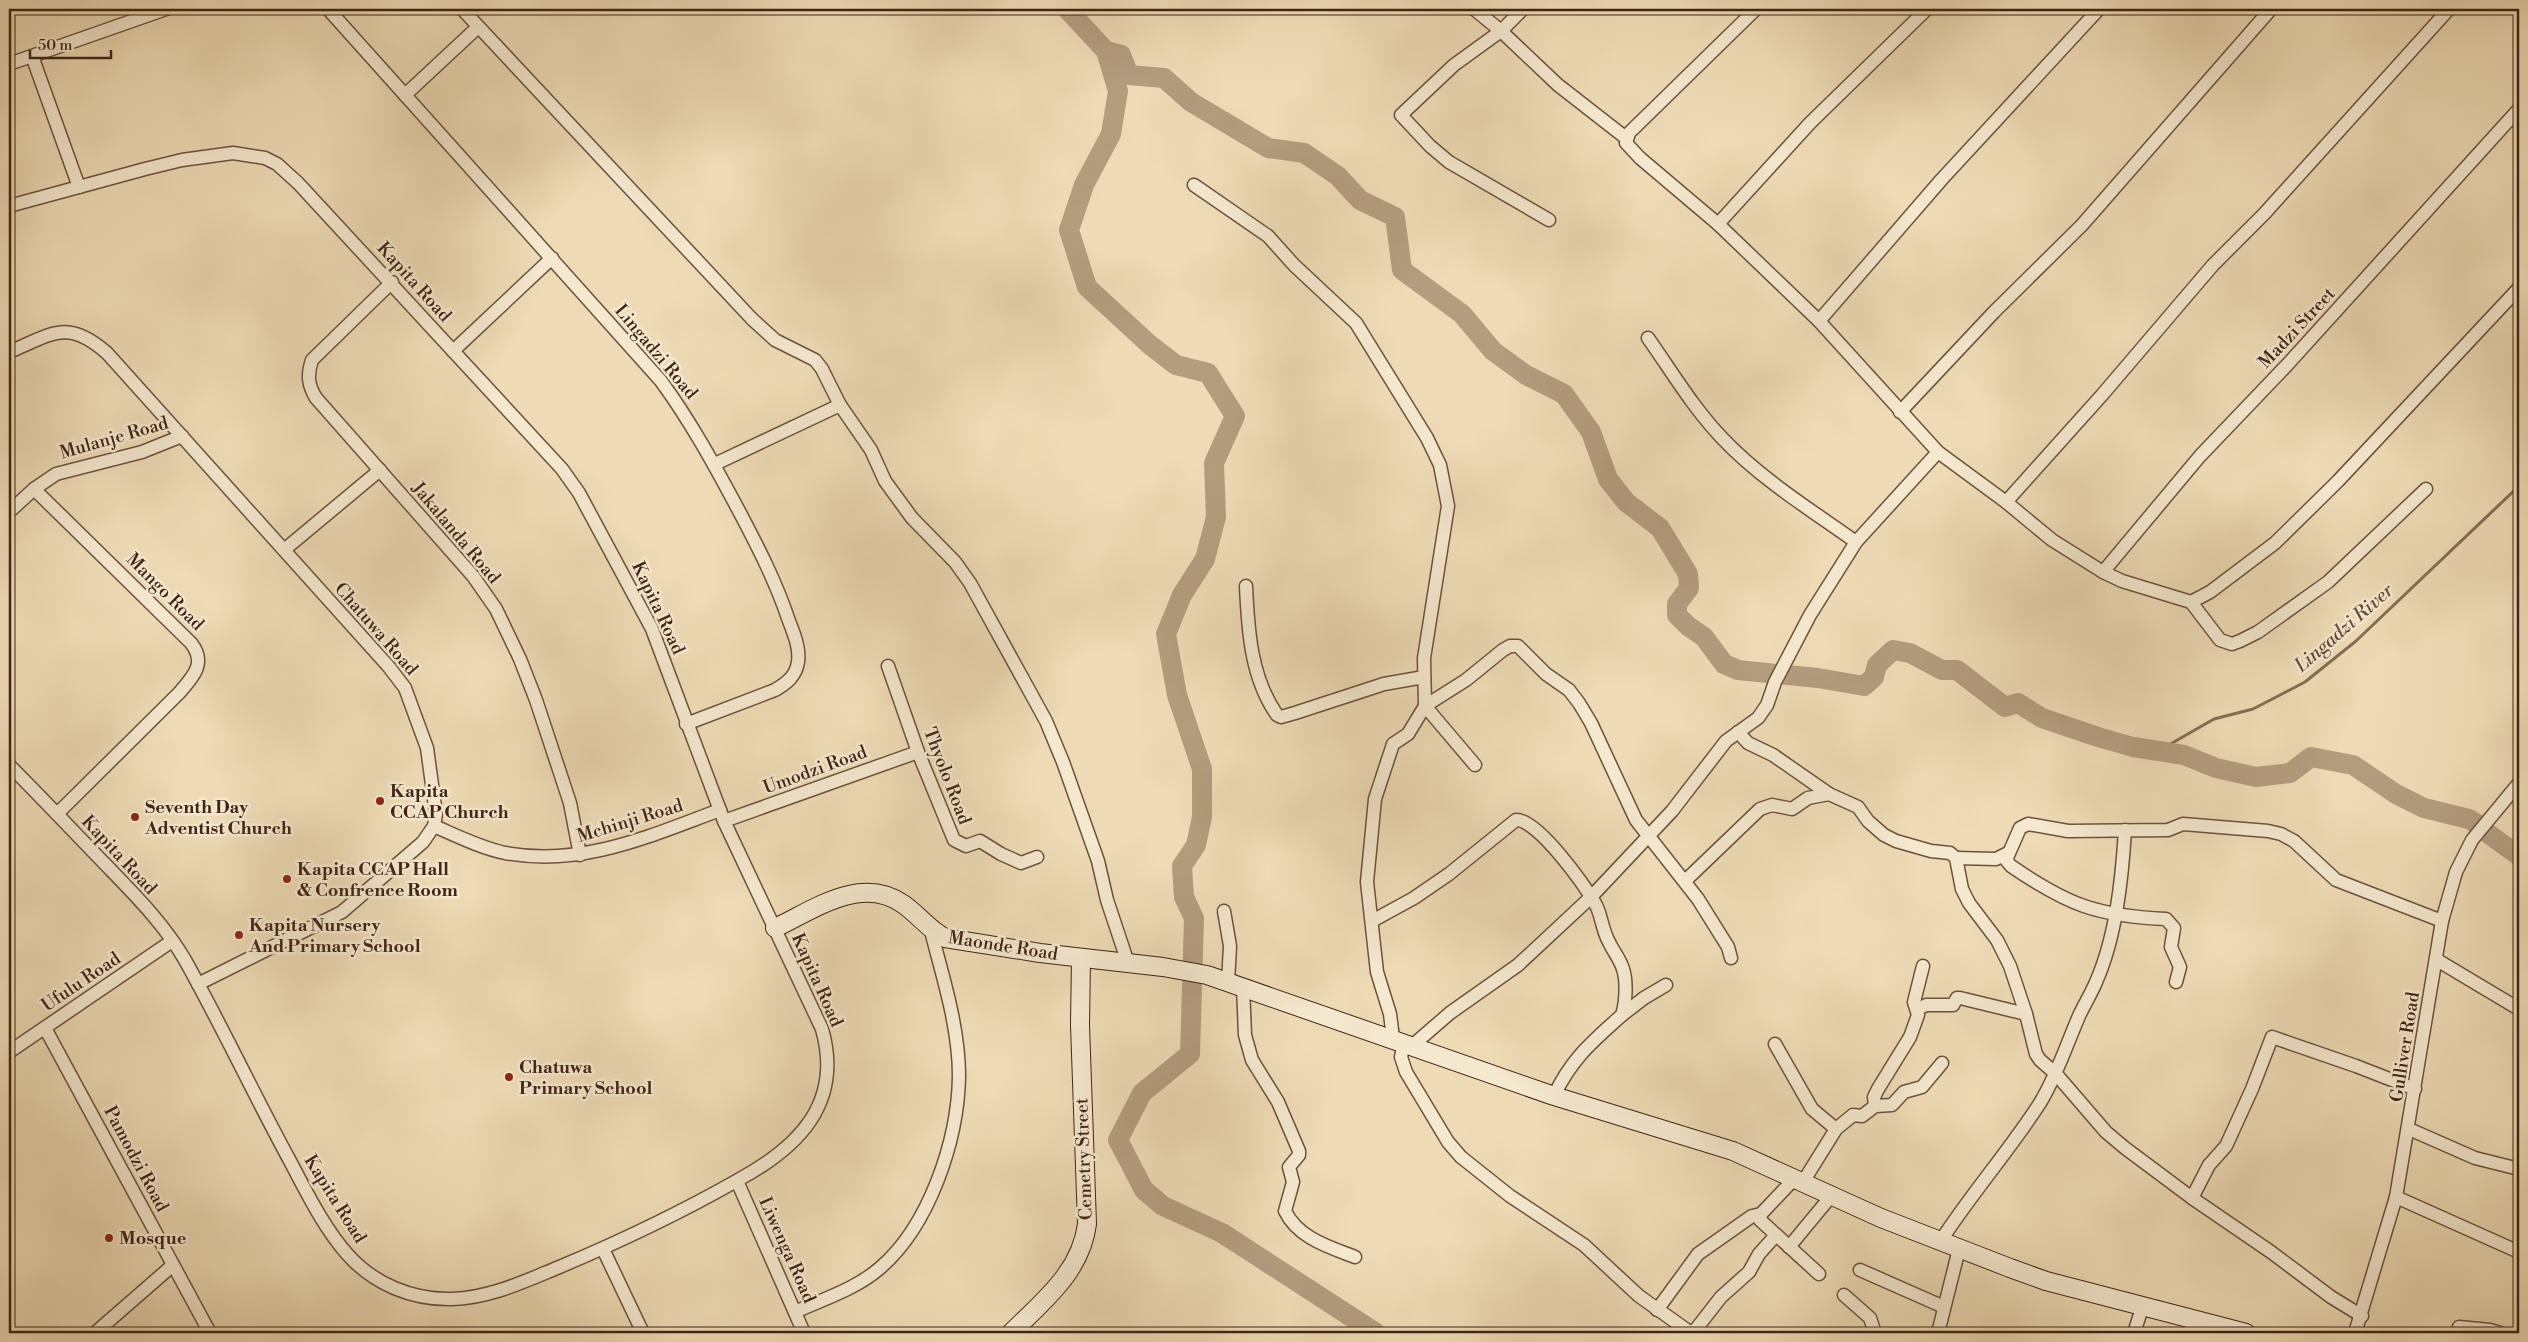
<svg xmlns="http://www.w3.org/2000/svg" width="2528" height="1342" viewBox="0 0 2528 1342" font-family="'Libre Bodoni',serif">
<style>
.lines{fill:none;stroke-linecap:round;stroke-linejoin:round}
.stream{stroke:#856d55;stroke-width:3}
.river{stroke:#b39d7f;stroke-width:20}
.street-casing{stroke:#6c523e;stroke-width:15}
.secondary-casing{stroke:#402416;stroke-width:20}
.street{stroke:#f4e8cf;stroke-width:12}
.secondary{stroke:#f4e8cf;stroke-width:18}
.poi-dot{fill:#8f2418;stroke:#f4e8cf;stroke-width:2}
.labels{text-anchor:middle;dominant-baseline:central;stroke-width:5;stroke-linejoin:round;paint-order:stroke}
.street-label{font-size:18px;fill:#402416;stroke:#f4e8cf}
.poi-label{font-size:18px;font-weight:bold;fill:#402416;stroke:#f4e8cf;text-anchor:start}
.water-label{font-size:19px;font-style:italic;fill:#624836;stroke:#f4e8cf}
</style>
<rect width="100%" height="100%" fill="#eedbb5"/>
<filter id="stains"><feTurbulence type="fractalNoise" baseFrequency=".004" numOctaves="4"/><feColorMatrix values="0 0 0 0 .2 0 0 0 0 .09 0 0 0 0 .02 0 0 0 .5 -.17"/></filter>
<radialGradient id="worn" r=".72"><stop offset=".6" stop-color="#630" stop-opacity="0"/><stop offset="1" stop-color="#630" stop-opacity=".3"/></radialGradient>
<g class="lines">
<polyline class="stream" points="2160,750 2214,719 2253,709 2305,682 2356,641 2519,486"/>
<g class="river">
<polyline points="1067,9 1106,51 1118,91 1111,134 1084,185 1069,230 1087,287 1150,345 1176,365 1208,373 1235,416 1214,463 1216,517 1205,559 1182,595 1166,634 1177,695 1202,769 1202,817 1196,845 1182,866 1184,897 1194,918 1190,1054 1142,1093 1118,1140 1144,1190 1163,1206 1222,1233 1376,1333"/>
<polyline points="1106,51 1121,55 1129,75 1164,78 1191,102 1268,148 1304,153 1338,176 1360,200 1395,217 1402,270 1462,314 1493,351 1526,375 1564,394 1591,432 1608,479 1626,502 1660,528 1688,574 1689,588 1677,604 1677,615 1688,626 1704,637 1724,664 1738,670 1818,678 1864,686 1874,677 1877,665 1893,650 1910,653 1942,670 1957,670 2005,707 2018,703 2042,718 2098,737 2133,747 2184,755 2216,768 2256,777 2290,773 2311,757 2353,765 2396,794 2424,808 2469,819 2477,824"/>
<polyline points="2486,832 2519,856"/>
</g>
<defs>
<g id="street">
<path d="M328 9 661 381C691 422 715 466 739 511 758 547 776 582 789 621 794 634 800 648 798 662 796 676 787 683 775 690L686 724"/>
<polyline points="462,9 752,319 775,340 815,360 822,369 840,405 871,450 885,481 912,518 955,562 970,583 1046,721 1063,762 1098,861 1107,900 1128,963"/>
<polyline points="1474,9 1501,31 1558,85 1626,138"/>
<polyline points="1523,9 1501,31 1454,65 1401,115 1430,146 1449,162 1549,220"/>
<polyline points="1756,9 1629,133 1626,143 1640,158 1718,224 1819,321 1938,452 2006,502 2052,540 2103,572 2122,581 2191,602 2210,592 2275,543 2338,481 2519,288"/>
<polyline points="32,56 79,187"/>
<polyline points="9,64 166,9"/>
<polyline points="405,95 478,27"/>
<polyline points="1194,185 1268,236 1294,265 1356,323 1427,438 1440,465 1448,506 1424,658 1425,706 1408,734 1393,744 1375,799 1367,882 1377,972 1390,1014 1393,1038"/>
<path d="M9 206 145 169 182 160 233 153 265 158 277 164 298 183 562 469 579 493 652 629 724 821 822 1029C843 1103 799 1147 738 1180 680 1213 619 1242 557 1268 523 1282 489 1298 452 1299 412 1300 374 1284 348 1255 324 1228 307 1193 290 1161 254 1095 222 1026 185 960 165 925 135 895 107 866 74 832 42 798 9 765"/>
<polyline points="1718,224 1810,123 1927,9"/>
<path d="M392 282 312 360C307 375 308 385 316 398L473 576 496 609 520 659 536 700 570 803 580 855"/>
<polyline points="1819,321 1942,179 2099,9"/>
<path d="M1648 338C1672 372 1694 409 1723 439 1761 479 1811 510 1856 542"/>
<polyline points="453,351 552,258"/>
<path d="M9 352C52 334 67 318 107 353L389 667 405 688 427 748 436 814 434 826 423 842 342 912 198 984"/>
<polyline points="1900,412 1994,312 2082,225 2271,9"/>
<polyline points="715,464 840,405"/>
<path d="M34 489 191 643C207 663 193 677 179 693L57 814"/>
<polyline points="2006,502 2102,395 2213,265 2264,214 2449,9"/>
<polyline points="9,512 34,489 56,474 142,452 182,436"/>
<polyline points="284,550 380,470"/>
<polyline points="2103,572 2200,456 2287,365 2519,109"/>
<path d="M1246 586C1248 631 1251 678 1277 715L1281 717 1295 713 1384 684 1424 677"/>
<polyline points="2191,602 2220,640 2232,644 2240,641 2258,632 2328,582 2426,489"/>
<polyline points="888,666 918,752 954,840 966,846 980,841 1001,854 1021,863 1037,857"/>
<polyline points="1738,732 1748,743 1773,755 1829,794 1858,807 1868,821 1884,835 1896,841 1931,851 1950,853 1956,858 1962,889 1969,903 1997,940 2010,966 2026,1014 2036,1054 2040,1060 2056,1074 2106,1132 2125,1148 2192,1198 2271,1252 2331,1297 2362,1316"/>
<polyline points="1475,765 1425,706 1466,680 1503,650 1510,646 1518,646 1546,674 1569,690 1579,703 1591,723 1636,820 1698,899 1728,947 1731,958"/>
<polyline points="724,821 918,752"/>
<path d="M434 826C457 836 481 848 505 853 583 867 649 836 720 810"/>
<polyline points="1956,858 1996,859 2008,853"/>
<polyline points="1685,881 1760,809 1772,805 1792,809 1808,798 1829,794"/>
<polyline points="1224,911 1230,946 1228,982"/>
<path d="M1372 921 1414 898 1449 874 1516 820C1538 819 1585 886 1596 905 1602 917 1602 930 1609 942 1613 951 1620 959 1623 969 1627 981 1626 1003 1622 1015 1593 1041 1571 1059 1554 1096"/>
<polyline points="2437,960 2519,1009"/>
<path d="M2176 982 2180 967 2171 947 2174 928 2166 919C2097 916 2068 905 2011 866L2006 860 2020 828 2028 824 2068 831 2168 830 2183 824 2268 831 2281 834 2294 841 2336 880 2442 921"/>
<path d="M1243 987 1245 1035 1252 1060 1278 1102 1299 1151V1155L1289 1167 1293 1182 1285 1211C1298 1238 1329 1247 1355 1257"/>
<polyline points="1918,1009 1926,1005 1953,1005 1957,998 1960,998 2026,1014"/>
<polyline points="1622,1015 1644,998 1666,985"/>
<polyline points="45,1028 210,1333"/>
<polyline points="1404,1042 1401,1057 1406,1072 1448,1142 1461,1157 1510,1196 1584,1245 1639,1296 1691,1333"/>
<polyline points="1775,1044 1812,1109 1836,1129"/>
<polyline points="1413,1045 1450,1013 1518,965 1591,897 1672,811 1726,741 1758,718 1767,705 1775,682 1810,615 1856,542 1938,452"/>
<polyline points="9,1052 172,941"/>
<polyline points="1875,1106 1874,1097 1878,1089 1910,1037 1918,1015 1914,1002 1923,966"/>
<polyline points="2409,1129 2475,1158 2519,1169"/>
<polyline points="1795,1178 1761,1214 1760,1220 1819,1274"/>
<polyline points="737,1181 804,1333"/>
<polyline points="1803,1182 1836,1129 1853,1115 1862,1116 1875,1106 1892,1105 1904,1092 1922,1087 1942,1063"/>
<polyline points="2396,1197 2519,1252"/>
<polyline points="2192,1198 2209,1165 2226,1146 2252,1089 2272,1037 2356,1066 2415,1089"/>
<path d="M1940 1242C1971 1194 2009 1151 2040 1103 2057 1075 2066 1046 2079 1016 2084 1005 2091 994 2096 982 2116 937 2122 879 2125 830"/>
<polyline points="1789,1247 1832,1195"/>
<polyline points="603,1249 643,1333"/>
<polyline points="1860,1270 1944,1307"/>
<polyline points="1844,1295 1870,1318 1875,1333"/>
<polyline points="1657,1310 1698,1254 1752,1216 1761,1214"/>
<path d="M795 1312C823 1299 856 1289 880 1268 929 1226 958 1141 959 1076 959 1027 943 978 931 931"/>
<polyline points="2459,1327 2490,1330 2500,1333"/>
<polyline points="95,1333 173,1265"/>
<polyline points="1693,1333 1721,1297 1749,1272 1759,1254 1776,1235"/>
<polyline points="1938,1333 1959,1249"/>
<polyline points="2134,1333 2143,1305"/>
<polyline points="2355,1333 2396,1197 2442,921 2456,872 2472,840 2519,783"/>
</g>
<g id="secondary">
<path d="M775 928C815 909 861 875 903 904 919 915 928 929 945 938L1040 953 1163 967 1207 975 1554 1096 1733 1151 1881 1218 2010 1268 2046 1281 2246 1333"/>
<path d="M1011 1333C1043 1301 1081 1272 1087 1224L1080 1025 1081 958"/>
</g>
</defs>
<use href="#street" class="street-casing"/>
<use href="#secondary" class="secondary-casing"/>
<use href="#street" class="street"/>
<use href="#secondary" class="secondary"/>
</g>
<g class="poi-dot">
<circle cx="380" cy="801" r="5"/>
<circle cx="135" cy="817" r="5"/>
<circle cx="287" cy="879" r="5"/>
<circle cx="239" cy="935" r="5"/>
<circle cx="509" cy="1077" r="5"/>
<circle cx="109" cy="1238" r="5"/>
</g>
<g class="labels">
<g class="street-label">
<text transform="translate(414 282) rotate(48)">Kapita Road</text>
<text transform="translate(2297 328) rotate(-47)">Madzi Street</text>
<text transform="translate(656 352) rotate(50)">Lingadzi Road</text>
<text transform="translate(114 438) rotate(-16)">Mulanje Road</text>
<text transform="translate(456 533) rotate(50)">Jakalanda Road</text>
<text transform="translate(165 592) rotate(45)">Mango Road</text>
<text transform="translate(658 608) rotate(65)">Kapita Road</text>
<text transform="translate(376 629) rotate(49)">Chatuwa Road</text>
<text transform="translate(815 770) rotate(-20)">Umodzi Road</text>
<text transform="translate(947 776) rotate(69)">Thyolo Road</text>
<text transform="translate(630 821) rotate(-17)">Mchinji Road</text>
<text transform="translate(119 855) rotate(47)">Kapita Road</text>
<text transform="translate(1003 946) rotate(9)">Maonde Road</text>
<text transform="translate(817 980) rotate(66)">Kapita Road</text>
<text transform="translate(81 982) rotate(-34)">Ufulu Road</text>
<text transform="translate(2405 1047) rotate(-81)">Gulliver Road</text>
<text transform="translate(136 1159) rotate(62)">Pamodzi Road</text>
<text transform="translate(1084 1159) rotate(-92)">Cemetry Street</text>
<text transform="translate(335 1199) rotate(58)">Kapita Road</text>
<text transform="translate(787 1250) rotate(66)">Liwenga Road</text>
</g>
<g class="poi-label">
<text x="390" y="791">Kapita<tspan x="390" dy="21">CCAP Church</tspan></text>
<text x="145" y="807">Seventh Day<tspan x="145" dy="21">Adventist Church</tspan></text>
<text x="297" y="869">Kapita CCAP Hall<tspan x="297" dy="21">&amp; Confrence Room</tspan></text>
<text x="249" y="925">Kapita Nursery<tspan x="249" dy="21">And Primary School</tspan></text>
<text x="519" y="1067">Chatuwa<tspan x="519" dy="21">Primary School</tspan></text>
<text x="119" y="1238">Mosque</text>
</g>
<g class="water-label">
<text transform="translate(2344 628) rotate(-41)">Lingadzi River</text>
</g>
</g>
<rect width="2528" height="1342" fill="none" stroke="#eedbb5" stroke-width="30"/>
<rect x="10" y="10" width="2508" height="1322" fill="none" stroke="#402416" stroke-width="2.5"/>
<rect x="15" y="15" width="2498" height="1312" fill="none" stroke="#402416"/>
<path d="M30 50v8h81v-8" fill="none" stroke="#402416" stroke-width="2.5"/>
<text x="38" y="50" font-size="15" fill="#402416" stroke="#f4e8cf" stroke-width="4" paint-order="stroke">50 m</text>
<rect width="100%" height="100%" filter="url(#stains)"/>
<rect width="100%" height="100%" fill="url(#worn)"/>
</svg>
